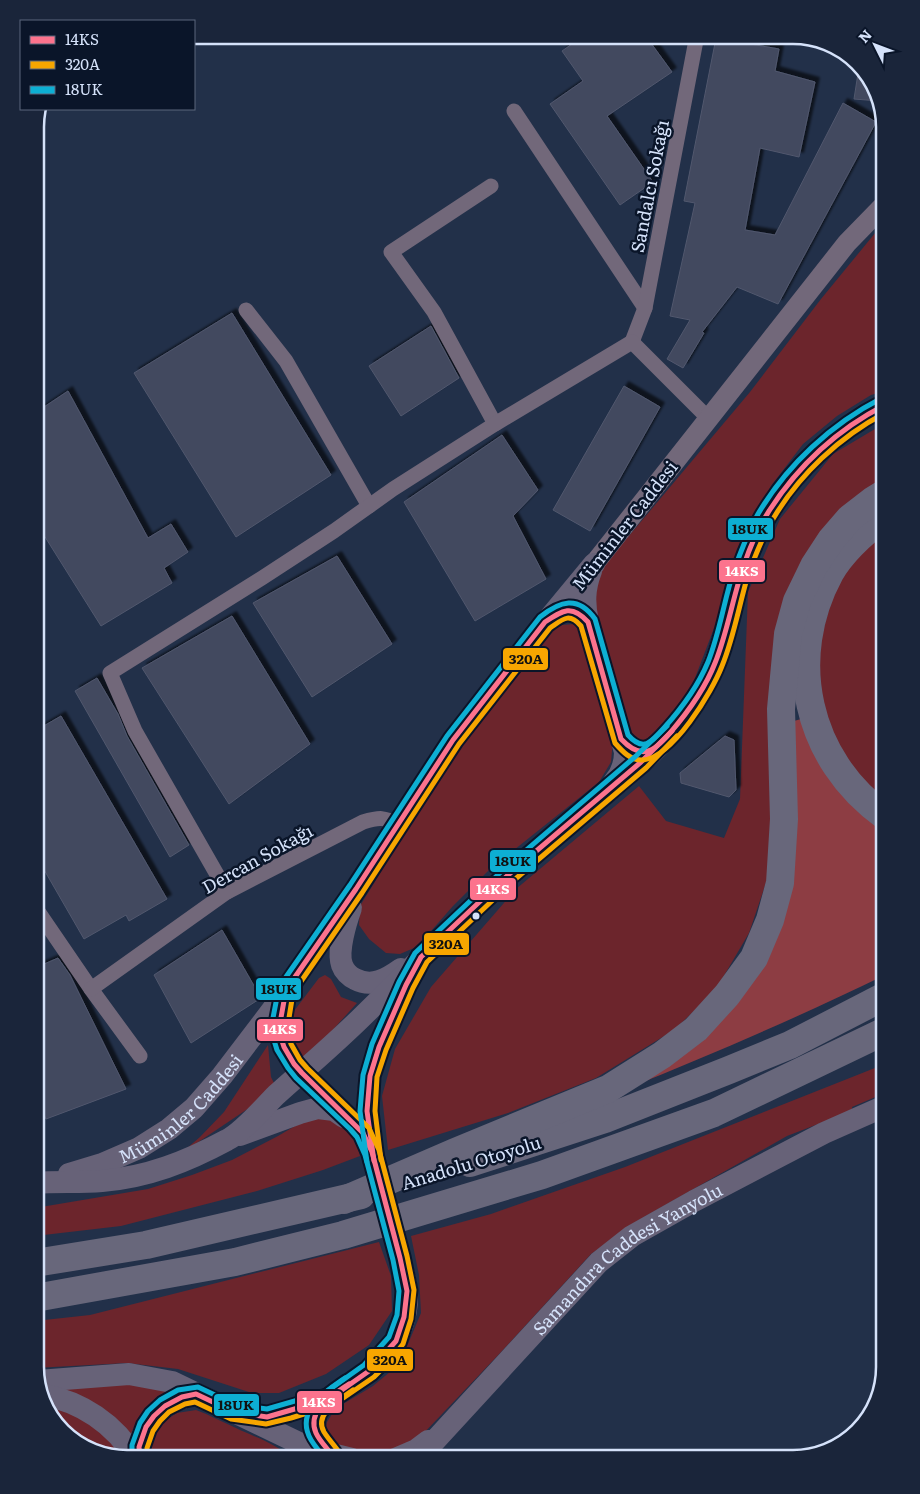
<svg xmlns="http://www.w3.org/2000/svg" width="920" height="1494" viewBox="0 0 920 1494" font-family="Literata,serif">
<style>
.green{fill:#6c252c}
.forest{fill:#8d3d43}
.building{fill:#42485e;stroke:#51586e;filter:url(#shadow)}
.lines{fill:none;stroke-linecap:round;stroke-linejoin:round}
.minor{stroke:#72687a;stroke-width:15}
.tertiary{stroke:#72687a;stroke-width:20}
.secondary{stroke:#676278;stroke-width:22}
.motorway{stroke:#68677b;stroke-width:28}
.secondary-bridge{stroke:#676278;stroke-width:22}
.bus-1-casing{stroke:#0a1529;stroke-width:9}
.bus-2-casing{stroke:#0a1529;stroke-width:9}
.bus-3-casing{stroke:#0a1529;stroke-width:9}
.bus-1{stroke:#fc738d;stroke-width:5}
.bus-2{stroke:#f7a600;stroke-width:5}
.bus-3{stroke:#0dafd3;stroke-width:5}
.bus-dot{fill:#d5e2fa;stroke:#0a1529;stroke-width:2}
.labels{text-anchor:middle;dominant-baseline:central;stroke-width:5;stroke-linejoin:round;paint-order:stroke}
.street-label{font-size:18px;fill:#d5e2fa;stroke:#0a1529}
.rim{fill:none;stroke:#d5e2fa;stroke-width:2.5}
.line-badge{stroke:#0a1529;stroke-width:2}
.badge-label{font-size:14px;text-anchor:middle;font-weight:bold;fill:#fff}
.pale-badge-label{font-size:14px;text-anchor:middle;font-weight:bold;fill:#111}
</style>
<defs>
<filter id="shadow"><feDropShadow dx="4.5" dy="-4.5" stdDeviation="1" flood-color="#0009"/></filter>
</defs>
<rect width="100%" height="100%" fill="#223049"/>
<g class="green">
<polygon points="885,221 885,391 871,395 837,416 803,444 771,486 737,549 716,623 690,691 659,734 646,743 633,739 598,619 591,581 750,392 821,299"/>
<polygon points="885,423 885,481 813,544 772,865 749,933 715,991 674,1030 596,1078 508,1113 388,1150 382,1096 395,1049 431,987 516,889 639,786 666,821 724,838 740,799 748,592 780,519 833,454"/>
<polygon points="885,525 885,804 856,778 825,726 814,661 839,575"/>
<polygon points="574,624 586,634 613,740 611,762 599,782 490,869 453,906 424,939 414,948 400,954 386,953 369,939 359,925 360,906 458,746 548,633 561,625"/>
<polygon points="325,975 331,979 341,997 357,1003 302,1064 288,1046 291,1015 319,978"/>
<polygon points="268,1045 271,1077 274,1083 249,1108 179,1155 200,1137 224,1112"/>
<polygon points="885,1064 885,1093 852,1107 852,1111 787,1136 644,1217 591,1254 502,1351 422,1435 389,1452 359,1452 342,1447 330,1439 325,1429 327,1422 332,1414 343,1404 373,1386 391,1371 408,1344 421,1313 419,1275 411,1236 491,1214 625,1167"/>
<path d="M324 1116C342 1124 356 1135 360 1156L323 1170 257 1191 121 1226 35 1236V1208L148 1189 192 1175 232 1160 278 1136 307 1119Z"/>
<polygon points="379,1242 391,1276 392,1311 369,1345 326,1374 279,1393 252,1393 178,1369 127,1363 35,1368 35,1321 90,1315"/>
<path d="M129 1382 172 1390C149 1403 132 1415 133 1444L63 1392 66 1385Z"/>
<polygon points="47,1404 94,1422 125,1459 121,1459 76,1444 49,1413"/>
<path d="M196 1410C210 1415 222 1422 236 1428 252 1436 280 1445 291 1459H155L150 1448 154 1435 164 1421 177 1413Z"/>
</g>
<path class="forest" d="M805 718 885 826V975C801 1016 715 1053 628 1088L763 959 790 722Z"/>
<g class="building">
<polygon points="585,35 645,35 672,72 607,116 653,182 620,205 550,104 583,81 562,51"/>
<polygon points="716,38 779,49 775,71 815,82 799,157 760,148 745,230 775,235 843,103 876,122 778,304 737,287 702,332 704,333 683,368 667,359 690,320 670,316 695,203 684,201"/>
<polygon points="859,67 875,86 879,101 854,99"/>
<polygon points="232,313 331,475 236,537 134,373"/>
<polygon points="431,326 459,378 401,416 369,366"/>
<polygon points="624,386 660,407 590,531 553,510"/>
<polygon points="68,391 148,538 171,524 188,552 164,568 172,583 101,626 35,521 35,413"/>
<polygon points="502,435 538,490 513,516 546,579 475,621 404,502"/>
<polygon points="337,556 392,644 312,697 253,603"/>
<polygon points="232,616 310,744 229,804 142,668"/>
<polygon points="97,678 118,714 127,736 189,845 170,857 75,691"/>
<polygon points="61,716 167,899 129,921 126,915 84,939 35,854 35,731"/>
<polygon points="725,736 734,740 736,790 729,797 681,783 680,773"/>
<polygon points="222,930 261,998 191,1043 154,975"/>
<polygon points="58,958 70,975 126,1089 46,1119 35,1095 35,968"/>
</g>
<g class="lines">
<g class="minor">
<polyline points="514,111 645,308"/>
<polyline points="491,186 391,252 434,312 495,424"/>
<polyline points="246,310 286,361 369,506"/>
<polyline points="632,342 645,308 697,35"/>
<polyline points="227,892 135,731 110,673 262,578 334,531 393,489 495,424 632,342 708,418"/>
<polyline points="35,907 91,989 140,1056"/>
<path d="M91 989 227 892 363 822C380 817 384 817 399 825"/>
</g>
<polyline class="tertiary" points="594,564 847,243 885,204"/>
<g class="secondary">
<path d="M591 571C584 589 584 604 588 622L625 752C625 764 622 773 614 782"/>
<path d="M351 908C346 922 337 951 342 965 344 971 350 977 355 979 372 988 387 979 401 969"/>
<path d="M285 996C278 1032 276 1043 302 1073L355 1124 363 1133 369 1145"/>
<polyline points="240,1135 300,1113 318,1108 334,1110 344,1117"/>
<polyline points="372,1152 367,1111 370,1076 379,1047 411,975"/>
<path id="s1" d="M69 1174 102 1164 139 1148 169 1129 194 1108 222 1076 273 1009 356 889 453 740 518 656 594 564"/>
<path d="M35 1183C57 1181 79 1183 102 1181 148 1177 186 1162 227 1140 243 1132 263 1108 276 1095 306 1068 337 1042 366 1013 398 982 428 950 461 919 496 887 532 854 569 823 614 786 664 750 696 701 719 665 727 623 738 582 760 506 815 441 885 405"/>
<polyline points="38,1381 129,1374 172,1382 305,1446 315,1450 352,1459"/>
<path d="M41 1394C82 1402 114 1423 136 1459"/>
<polyline points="245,1413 267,1417 329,1399"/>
<path d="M334 1458C326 1447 310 1433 314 1418 317 1407 327 1400 336 1394 374 1367 409 1344 407 1292 406 1281 402 1269 400 1258"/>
<path d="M140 1459C140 1455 139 1451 139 1447 139 1442 142 1436 144 1432 153 1410 174 1399 196 1394"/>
<polyline points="395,1459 416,1450 428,1441"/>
<path id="s2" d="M418 1459 599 1262 632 1236 694 1201 824 1133 885 1106"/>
</g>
<g class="motorway">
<path d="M885 816C806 760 784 658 830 573 843 550 864 532 885 516"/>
<polyline points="470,1163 605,1119 729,1070 790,1045 885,996"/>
<polyline points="344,1200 455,1152 608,1089 662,1055 696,1029 727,995 754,958 770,920 780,883 784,819 781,709 788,634 797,601 814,566 831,540 850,518 872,501 885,493"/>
<polyline points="35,1263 146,1245 361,1195"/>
<polyline points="35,1298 235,1262 343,1235 542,1175 714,1113 885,1031"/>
</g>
<polyline class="secondary-bridge" points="372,1152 400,1258"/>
<defs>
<g id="bus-1">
<polyline points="374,1161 367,1111 370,1076 379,1047 406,985 421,957 508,875 641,762 672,731"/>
<path d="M140 1459 139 1447 146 1427 154 1416 165 1406 182 1397 196 1394 234 1412 267 1417 329 1399 369 1371 396 1341 404 1317 407 1291 400 1258 372 1152 363 1133 302 1073 294 1064 284 1047 280 1035V1023L286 990 356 889 453 740 545 622C563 610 572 604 588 622L621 739C641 760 653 753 670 733 688 712 705 689 715 663 728 631 733 595 745 562 751 544 759 527 769 511 798 466 838 429 885 405"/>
<path d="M335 1459C329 1450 320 1442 316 1433 306 1410 333 1395 349 1384"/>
</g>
<g id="bus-2">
<polyline points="381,1160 375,1111 377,1077 386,1050 413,988 427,962 513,881 646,768 677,736"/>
<path d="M341 1455C336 1447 329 1440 324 1432 313 1413 341 1399 353 1390"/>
<path d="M147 1458V1448L153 1431 160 1421 169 1412 185 1404 195 1402 231 1419 266 1424 291 1418 333 1405 374 1377 388 1363 403 1344 411 1319 414 1290 407 1256 379 1150 369 1128 307 1068 300 1060 291 1044 288 1034V1024L293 993 362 893 459 744 550 628C563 619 569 612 581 626L615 743C622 751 631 761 643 760 673 757 712 692 722 666 734 637 739 605 748 575 755 556 762 537 773 519 799 475 839 437 885 413"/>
</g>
<g id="bus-3">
<polyline points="367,1162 360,1111 363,1075 372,1044 399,982 415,953 503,870 636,756 667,726"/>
<path d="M132 1459V1445L140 1423 148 1411 160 1400 178 1390 198 1387 236 1405 267 1409 326 1392 364 1365 389 1337 397 1315 399 1291 393 1260 365 1155 357 1137 350 1129 296 1078 288 1068 277 1050 273 1037 272 1023 279 987 350 885 447 736 540 617C560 601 578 595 595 619L628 735C643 752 651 743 664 728 682 708 698 686 708 662 720 632 724 600 734 570 741 551 748 532 758 514 787 465 831 424 882 398"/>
<path d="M326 1459C320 1452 313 1445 309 1436 297 1409 326 1391 345 1378"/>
</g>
</defs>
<use href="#bus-1" class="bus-1-casing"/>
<use href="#bus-2" class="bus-2-casing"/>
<use href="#bus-3" class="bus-3-casing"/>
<use href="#bus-1" class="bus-1"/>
<use href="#bus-2" class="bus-2"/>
<use href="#bus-3" class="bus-3"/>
</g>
<circle class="bus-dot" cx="476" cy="916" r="4.5"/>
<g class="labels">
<g class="street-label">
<text transform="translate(649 186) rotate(-79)">Sandalcı Sokağı</text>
<text transform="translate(624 525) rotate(-52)">Müminler Caddesi</text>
<text transform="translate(257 858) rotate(-29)">Dercan Sokağı</text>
<text stroke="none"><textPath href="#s1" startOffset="132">Müminler Caddesi</textPath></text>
<text transform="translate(471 1162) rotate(-17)">Anadolu Otoyolu</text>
<text stroke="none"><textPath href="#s2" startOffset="292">Samandıra Caddesi Yanyolu</textPath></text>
</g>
</g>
<path d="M0 0H920V1494H0ZM127 44H793A83 83 0 0 1 876 127V1367A83 83 0 0 1 793 1450H127A83 83 0 0 1 44 1367V127A83 83 0 0 1 127 44Z" fill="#1a253a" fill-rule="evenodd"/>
<path class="rim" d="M127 44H793A83 83 0 0 1 876 127V1367A83 83 0 0 1 793 1450H127A83 83 0 0 1 44 1367V127A83 83 0 0 1 127 44Z"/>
<g class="line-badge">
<rect x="727" y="517" width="47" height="24" rx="5" fill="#0dafd3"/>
<rect x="718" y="559" width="48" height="24" rx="5" fill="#fc738d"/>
<rect x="502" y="647" width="47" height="24" rx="5" fill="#f7a600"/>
<rect x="489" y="849" width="48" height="24" rx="5" fill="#0dafd3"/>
<rect x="469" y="877" width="48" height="24" rx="5" fill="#fc738d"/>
<rect x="423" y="932" width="47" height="24" rx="5" fill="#f7a600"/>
<rect x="255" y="977" width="47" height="24" rx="5" fill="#0dafd3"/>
<rect x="256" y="1018" width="48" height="24" rx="5" fill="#fc738d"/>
<rect x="366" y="1348" width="48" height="24" rx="5" fill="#f7a600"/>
<rect x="296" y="1390" width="47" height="24" rx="5" fill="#fc738d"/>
<rect x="213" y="1393" width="47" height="24" rx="5" fill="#0dafd3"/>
</g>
<g class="badge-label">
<text x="742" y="576">14KS</text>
<text x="493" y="894">14KS</text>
<text x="280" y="1034">14KS</text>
<text x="319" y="1407">14KS</text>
</g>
<g class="pale-badge-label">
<text x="750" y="534">18UK</text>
<text x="526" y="664">320A</text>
<text x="513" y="866">18UK</text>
<text x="446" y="949">320A</text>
<text x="279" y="994">18UK</text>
<text x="390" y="1365">320A</text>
<text x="236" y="1410">18UK</text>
</g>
<rect x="20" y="20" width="175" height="90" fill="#0a1529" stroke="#5b677d"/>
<rect x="30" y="36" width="25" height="8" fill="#fc738d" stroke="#5b677d"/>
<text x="65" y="45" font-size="15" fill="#d5e2fa">14KS</text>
<rect x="30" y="61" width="25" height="8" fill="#f7a600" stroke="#5b677d"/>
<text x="65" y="70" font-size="15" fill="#d5e2fa">320A</text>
<rect x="30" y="86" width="25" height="8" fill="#0dafd3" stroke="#5b677d"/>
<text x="65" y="95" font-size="15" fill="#d5e2fa">18UK</text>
<g transform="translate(875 45) rotate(312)" stroke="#0a1529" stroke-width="4" paint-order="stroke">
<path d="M0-4L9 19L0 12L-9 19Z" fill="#d5e2fa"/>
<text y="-8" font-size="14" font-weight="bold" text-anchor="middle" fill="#d5e2fa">N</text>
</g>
</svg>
